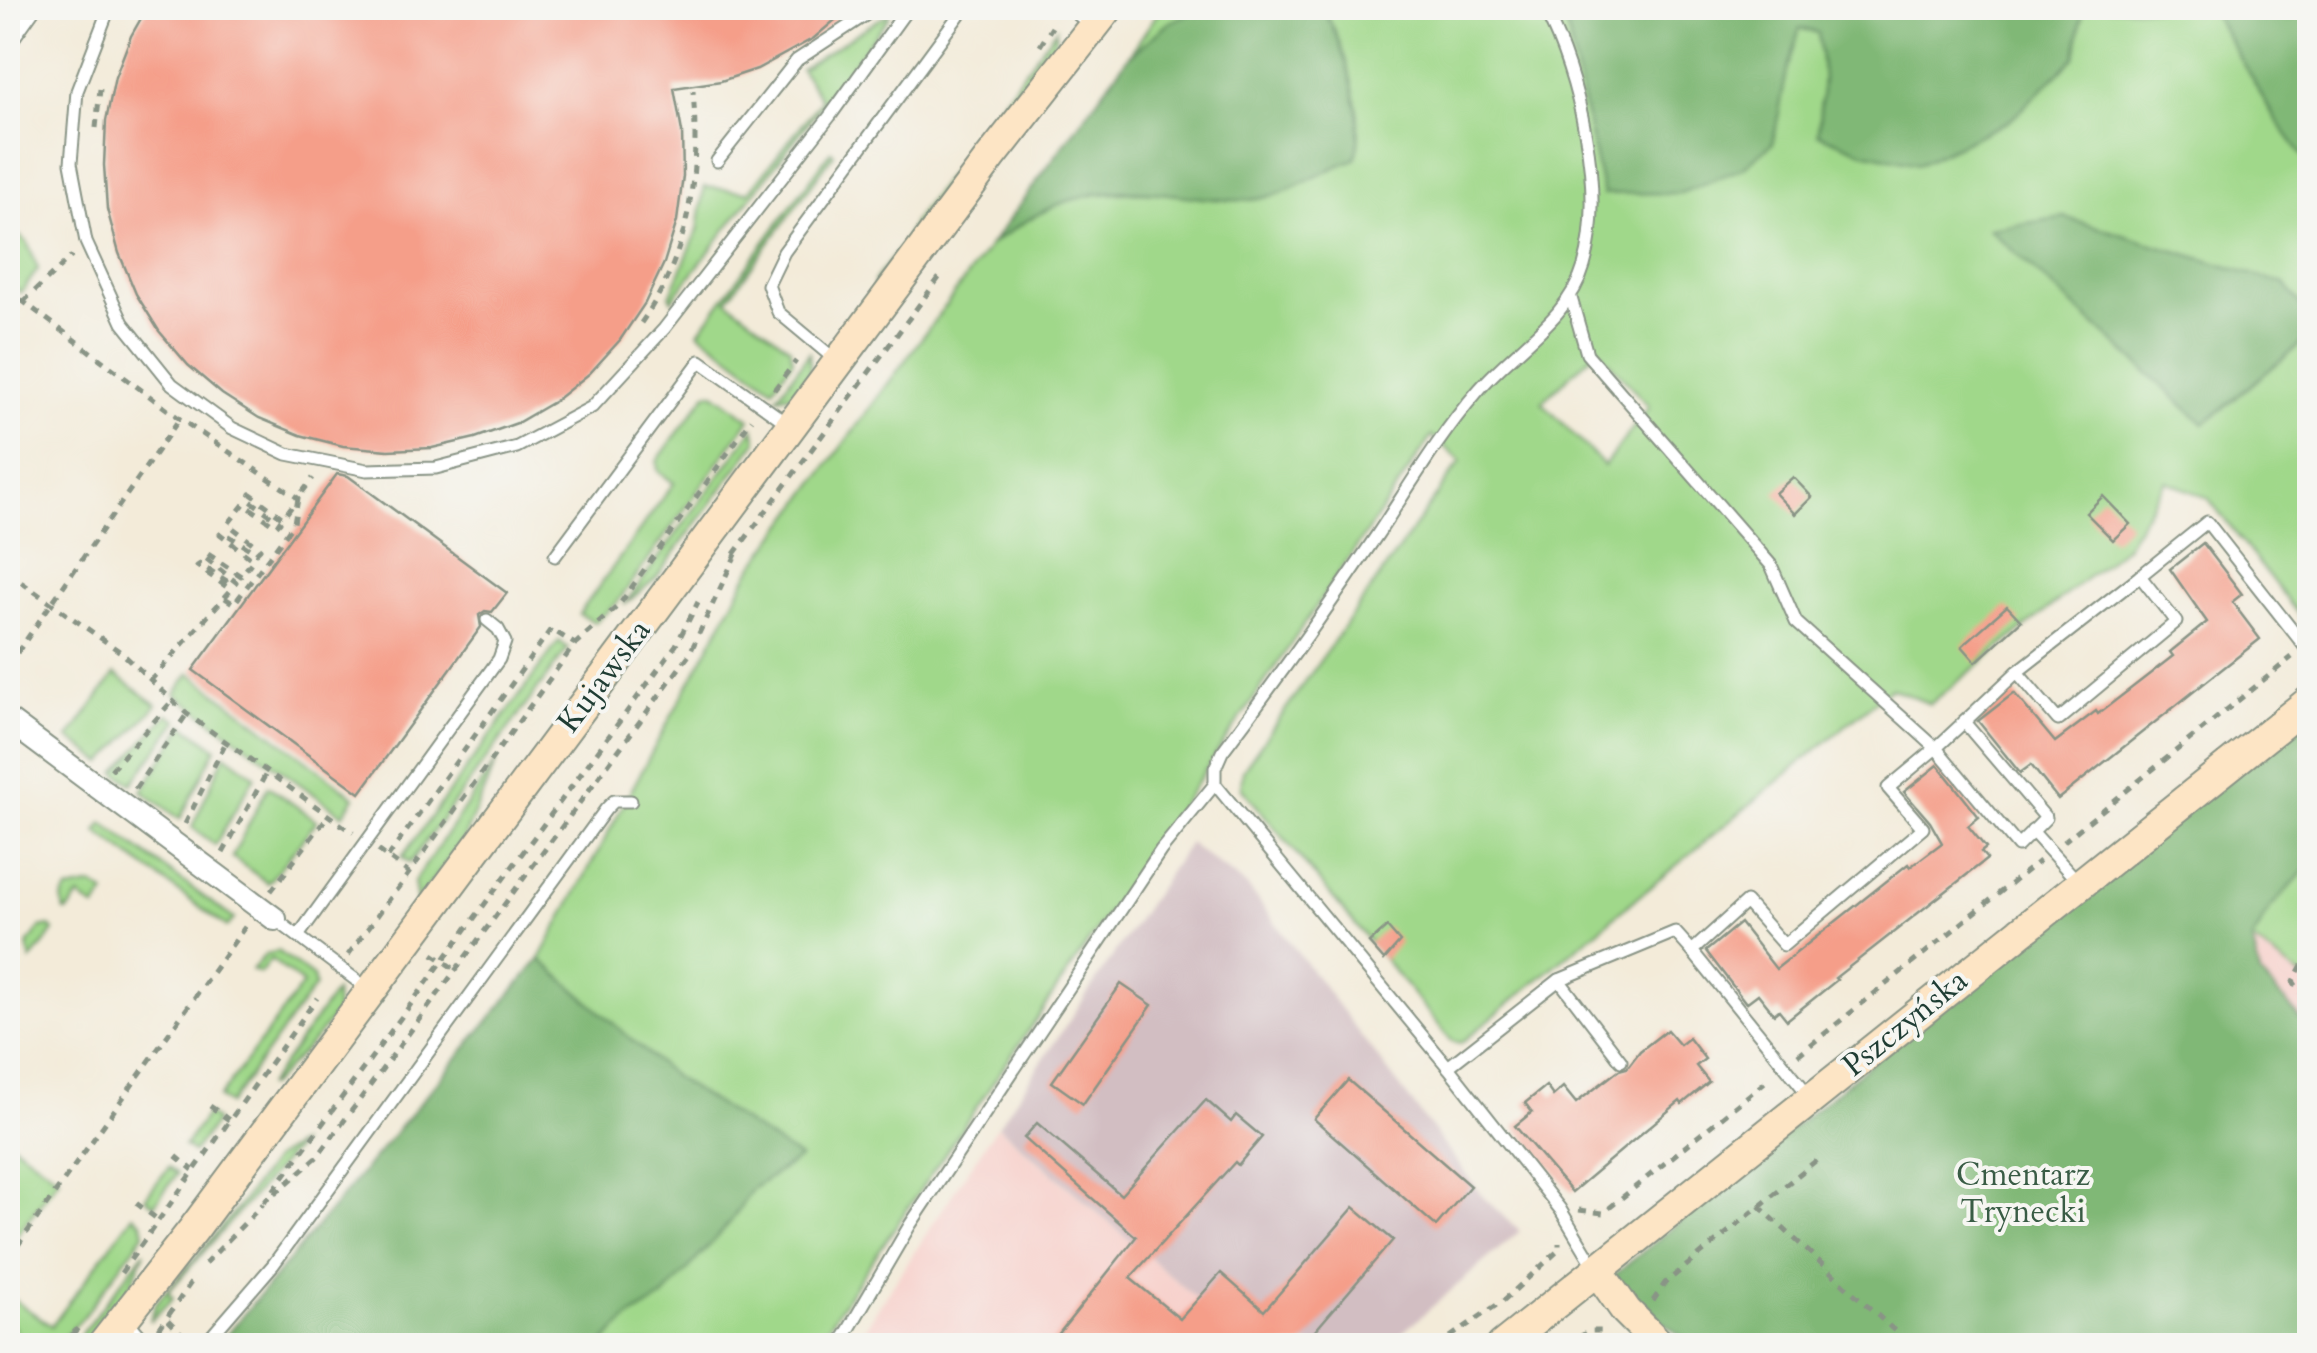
<svg xmlns="http://www.w3.org/2000/svg" width="2317" height="1353" viewBox="0 0 2317 1353" font-family="Cardo,serif">
<style>
.built{fill:#f7d0cb}
.industrial{fill:#d2bec2}
.green{fill:#a0d88a;stroke:#608a5f;stroke-width:2.5;fill-rule:evenodd}
.forest{fill:#80b876;stroke:#507a55;stroke-width:2.5}
.building{fill:#f59e89}
.lines{fill:none;stroke-linecap:round;stroke-linejoin:round}
.lane-casing{stroke:#899486;stroke-width:15}
.street-casing{stroke:#899486;stroke-width:26}
.secondary-casing{stroke:#899486;stroke-width:34}
.path{stroke:#899486;stroke-width:5;stroke-dasharray:8 8;stroke-linecap:butt}
.lane{stroke:#fff;stroke-width:11}
.street{stroke:#fff;stroke-width:22}
.secondary{stroke:#fde5c5;stroke-width:30}
.labels{text-anchor:middle;dominant-baseline:central;stroke-width:8;stroke-linejoin:round;paint-order:stroke}
.street-label{font-size:32px;fill:#1f3d34;stroke:#f6f6f2}
.park-label{font-size:32px;fill:#395c45;stroke:#f6f6f2}
</style>
<rect width="100%" height="100%" fill="#f6f6f2"/>
<filter id="ink" filterUnits="userSpaceOnUse"><feTurbulence type="fractalNoise" baseFrequency=".01" numOctaves="2"/><feDisplacementMap in="SourceGraphic" scale="20" xChannelSelector="R" yChannelSelector="G"/><feConvolveMatrix kernelMatrix="1 2 1 2 8 2 1 2 1" color-interpolation-filters="sRGB"/></filter>
<filter id="wash" filterUnits="userSpaceOnUse"><feTurbulence type="fractalNoise" baseFrequency=".0048" numOctaves="4" result="noise"/><feDisplacementMap in="SourceGraphic" scale="40" xChannelSelector="R" yChannelSelector="G"/><feGaussianBlur stdDeviation="2.25" result="paint"/><feColorMatrix in="noise" values="0 0 0 0 0 0 0 0 0 0 0 0 0 0 0 0 0 1.4 0 .05"/><feComposite in="paint" operator="in"/></filter>
<g filter="url(#wash)">
<rect width="100%" height="100%" fill="#f3ebd9"/>
<g class="built">
<polygon points="2309,866 2309,1029 2260,974 2252,940"/>
<polygon points="997,1126 1250,1345 853,1346"/>
</g>
<polygon class="industrial" points="1189,843 1248,887 1485,1199 1520,1231 1388,1345 1250,1345 998,1126"/>
<g class="green">
<polygon points="1161,8 1200,8 1170,22 1128,57"/>
<path d="M1322 8H1563L1603 194 1787 71 1799 28 1818 32 1823 78 1818 134 1918 164 2009 121 2075 57 2083 8H2210L2275 118 2309 164V317L2285 284 2204 424 2309 337V628L2208 498 2166 481 2125 547 1930 704 1891 688 1461 1043 1452 1041 1241 787 1243 770 1461 461 1432 436 815 1345H601L630 1317 662 1298 731 1221 752 1189 799 1158 673 1076 540 959 750 571 991 244 1051 205 1096 194 1144 192 1250 200 1279 194 1327 168 1355 159C1367 120 1344 41 1322 8ZM1598 349 1649 407 1604 466 1542 402Z"/>
<polygon points="889,13 889,17 672,300 670,296 698,230 704,187 749,192 821,100 801,69"/>
<polygon points="1056,29 1055,46 1048,64 874,286 875,280 902,245 913,223"/>
<polygon points="831,151 834,154 727,300 790,348 793,360 773,388 699,332"/>
<polygon points="8,228 27,242 38,269 21,293 8,282"/>
<polygon points="809,353 810,371 792,394 777,397"/>
<polygon points="707,393 714,393 750,419 617,603 595,622 579,614 674,483 658,471 657,461"/>
<polygon points="754,428 757,441 656,578 624,605"/>
<polygon points="559,641 568,648 410,863 402,857"/>
<polygon points="190,673 355,797 343,815 175,694"/>
<polygon points="115,674 157,705 103,763 69,738"/>
<polygon points="168,714 178,720 132,784 116,772"/>
<polygon points="184,725 216,748 180,819 142,791"/>
<polygon points="225,754 255,776 215,845 192,827"/>
<polygon points="496,762 463,840 417,902 414,882"/>
<polygon points="268,786 317,821 268,883 232,857"/>
<polygon points="103,823 234,919 227,927 97,832"/>
<polygon points="2309,866 2309,983 2252,940 2271,907"/>
<polygon points="93,885 106,894 95,908 79,897 68,911 64,911 62,899 67,890"/>
<polygon points="50,926 54,931 31,960 27,946 40,928"/>
<polygon points="278,951 313,977 315,986 229,1104 219,1098 303,984 271,959 260,973 252,970 265,955"/>
<polygon points="335,992 336,1012 318,1036 269,1087 267,1086"/>
<polygon points="207,1114 216,1121 193,1152 184,1146"/>
<polygon points="11,1143 59,1178 14,1239 8,1237 8,1147"/>
<polygon points="300,1143 168,1292 173,1298 150,1321 156,1303 236,1210 274,1159"/>
<polygon points="169,1167 177,1174 154,1205 145,1198"/>
<polygon points="133,1215 142,1223 144,1234 82,1319 56,1345 22,1345 8,1316 8,1296 52,1326"/>
<polygon points="145,1251 125,1298 84,1345 72,1346"/>
</g>
<g class="forest">
<path d="M1200 8H1322C1344 41 1367 120 1355 159 1320 171 1286 198 1248 200 1215 202 1181 194 1148 192 1082 187 1043 207 991 244L1128 57 1170 22Z"/>
<polygon points="1563,8 2083,8 2075,57 2009,121 1918,164 1863,152 1818,134 1823,78 1818,33 1800,28 1787,71 1773,143 1743,168 1681,193 1603,194"/>
<polygon points="2210,8 2309,8 2309,164 2275,118"/>
<polygon points="2064,217 2285,284 2309,317 2309,337 2204,424 1989,229"/>
<polygon points="2309,701 2309,866 2271,907 2252,940 2260,974 2309,1029 2309,1345 1691,1345 1611,1278"/>
<polygon points="540,959 673,1076 800,1158 752,1189 731,1221 662,1298 630,1317 601,1345 218,1345"/>
</g>
<g id="blocks">
<g class="building">
<polygon points="147,8 849,8 814,38 757,69 721,81 674,88 682,132 683,176 677,221 664,263 645,303 620,340 590,373 555,401 517,423 475,438 432,448 388,450 343,446 300,435 259,418 222,394 188,365 159,331 136,294 119,253 107,209 104,165 106,121 115,77 131,36"/>
<polygon points="337,474 348,476 507,593 492,612 485,611 479,615 481,627 360,793 193,670"/>
<polygon points="1793,477 1812,497 1795,514 1775,493"/>
<polygon points="2103,496 2130,524 2113,540 2086,513"/>
<polygon points="2203,543 2242,594 2232,602 2260,639 2058,799 2031,765 2020,773 1978,721 2014,693 2055,742 2096,711 2098,714 2173,656 2170,652 2207,622 2170,569"/>
<polygon points="2007,606 2021,621 1976,662 1962,646"/>
<polygon points="1938,765 1979,817 1968,826 1986,848 1981,852 1987,859 1835,978 1837,980 1787,1020 1779,1010 1774,1014 1758,994 1746,1003 1706,951 1740,923 1776,969 1908,864 1910,867 1942,843 1930,822 1904,792"/>
<polygon points="1387,927 1400,942 1384,960 1369,943"/>
<polygon points="1121,984 1152,1005 1083,1104 1052,1082"/>
<polygon points="1667,1030 1680,1045 1689,1038 1705,1059 1696,1066 1709,1082 1682,1104 1680,1101 1572,1192 1515,1126 1532,1112 1525,1103 1546,1086 1553,1096 1563,1087 1576,1103 1619,1070 1627,1068 1640,1051"/>
<polygon points="1348,1080 1470,1186 1436,1226 1314,1119"/>
<polygon points="1206,1100 1231,1122 1236,1115 1262,1137 1238,1165 1235,1162 1130,1278 1180,1319 1221,1273 1264,1311 1354,1207 1393,1240 1302,1346 1049,1346 1136,1237 1024,1138 1037,1123 1121,1195"/>
</g>
</g>
</g>
<g filter="url(#ink)">
<use href="#blocks" fill-opacity="0" stroke="#899486" stroke-width="2.5"/>
<g class="lines">
<defs>
<g id="lane">
<polyline points="109,8 77,91 71,163 86,242 123,323 172,384 232,428 287,454 367,470 436,468 517,447 592,407 664,329 830,116 908,8"/>
<polyline points="1069,8 1093,26"/>
<path d="M1544 8C1579 76 1606 190 1584 266 1569 319 1511 351 1477 392 1439 436 1409 487 1377 535 1327 609 1276 681 1222 752L1215 768V784L1448 1067 1560 1209 1596 1269"/>
<polyline points="8,46 35,8"/>
<polyline points="717,161 797,60 876,8"/>
<polyline points="1571,298 1587,354 1771,565 1796,622 1936,748 1888,788 1923,828 1784,945 1746,902 1692,951 1811,1098"/>
<polyline points="838,362 778,312 768,285 784,252 964,8"/>
<polyline points="555,556 700,361 791,426"/>
<polyline points="2017,672 2140,576"/>
<polyline points="1964,722 2017,672 2058,720 2176,622 2140,576 2207,522 2310,653"/>
<polygon points="1964,722 2046,818 2018,846 1936,748"/>
<polyline points="2032,831 2080,884"/>
<polyline points="275,919 368,989"/>
<polyline points="298,936 499,659 505,642 498,629 487,620"/>
<polyline points="1559,980 1621,1061"/>
<polyline points="1448,1067 1559,980 1675,932 1692,951"/>
<polyline points="126,1319 149,1346"/>
<polyline points="203,1346 273,1265 606,809 614,801 631,801"/>
<polyline points="839,1346 910,1225 1161,850 1215,784"/>
</g>
<polyline id="street" points="8,720 275,919"/>
<g id="secondary">
<polyline points="1597,1270 1626,1311 1661,1346"/>
<polyline points="102,1346 193,1230 991,157 1108,8"/>
<polyline points="1502,1346 2310,701"/>
</g>
</defs>
<use href="#lane" class="lane-casing"/>
<use href="#street" class="street-casing"/>
<use href="#secondary" class="secondary-casing"/>
<g class="path">
<polyline points="1040,46 1052,27"/>
<polyline points="96,128 100,89"/>
<polyline points="8,290 180,419 298,498 283,518 251,494 248,499 280,522 276,526 244,504 228,524 260,549 256,553 223,532 220,534 253,560 241,576 208,554 204,557 236,582 233,585 200,564 197,566 231,590 150,681"/>
<polyline points="23,302 72,256"/>
<path d="M641 323C690 254 700 173 693 91"/>
<polyline points="774,390 796,361"/>
<polyline points="734,554 942,274"/>
<polyline points="8,573 122,653 187,714 353,833"/>
<polyline points="225,598 234,604 286,534 294,523 298,498 313,478"/>
<polyline points="8,666 180,418"/>
<polyline points="111,770 172,701"/>
<polyline points="135,789 187,714"/>
<polyline points="185,824 226,742"/>
<polyline points="2063,842 2292,657"/>
<polyline points="378,850 409,873 575,644 619,605 752,419"/>
<polyline points="223,853 267,772"/>
<polyline points="388,857 551,629 575,644"/>
<polyline points="271,891 328,816"/>
<polyline points="2310,951 2293,981 2310,1006"/>
<polyline points="433,954 456,970"/>
<polyline points="348,955 409,873"/>
<polyline points="1798,1055 2039,861"/>
<polyline points="210,1106 229,1120"/>
<polyline points="176,1156 193,1170"/>
<polyline points="275,1194 318,1156 689,655 737,552"/>
<polyline points="136,1203 157,1219"/>
<polyline points="264,1203 676,645 698,602"/>
<polyline points="1759,1206 1911,1346"/>
<polyline points="1579,1210 1603,1213 1770,1078"/>
<polyline points="8,1259 247,924"/>
<polyline points="205,1264 263,1204"/>
<polyline points="121,1273 317,998"/>
<polyline points="1653,1301 1665,1283 1818,1159"/>
<polyline points="168,1320 188,1340"/>
<polyline points="8,1329 18,1346"/>
<polyline points="159,1329 192,1281"/>
<polyline points="61,1346 81,1325"/>
<polyline points="1437,1346 1504,1300 1559,1250 1559,1243"/>
<polyline points="1565,1346 1589,1331 1607,1331"/>
</g>
<use href="#lane" class="lane"/>
<use href="#street" class="street"/>
<use href="#secondary" class="secondary"/>
</g>
</g>
<g class="labels">
<g class="street-label">
<text transform="translate(604 676) rotate(-53)">Kujawska</text>
<text transform="translate(1905 1023) rotate(-39)">Pszczyńska</text>
</g>
<g class="park-label">
<text x="2023" y="1175">Cmentarz<tspan x="2023" dy="37">Trynecki</tspan></text>
</g>
</g>
<rect width="2317" height="1353" fill="none" stroke="#f6f6f2" stroke-width="40"/>
</svg>
